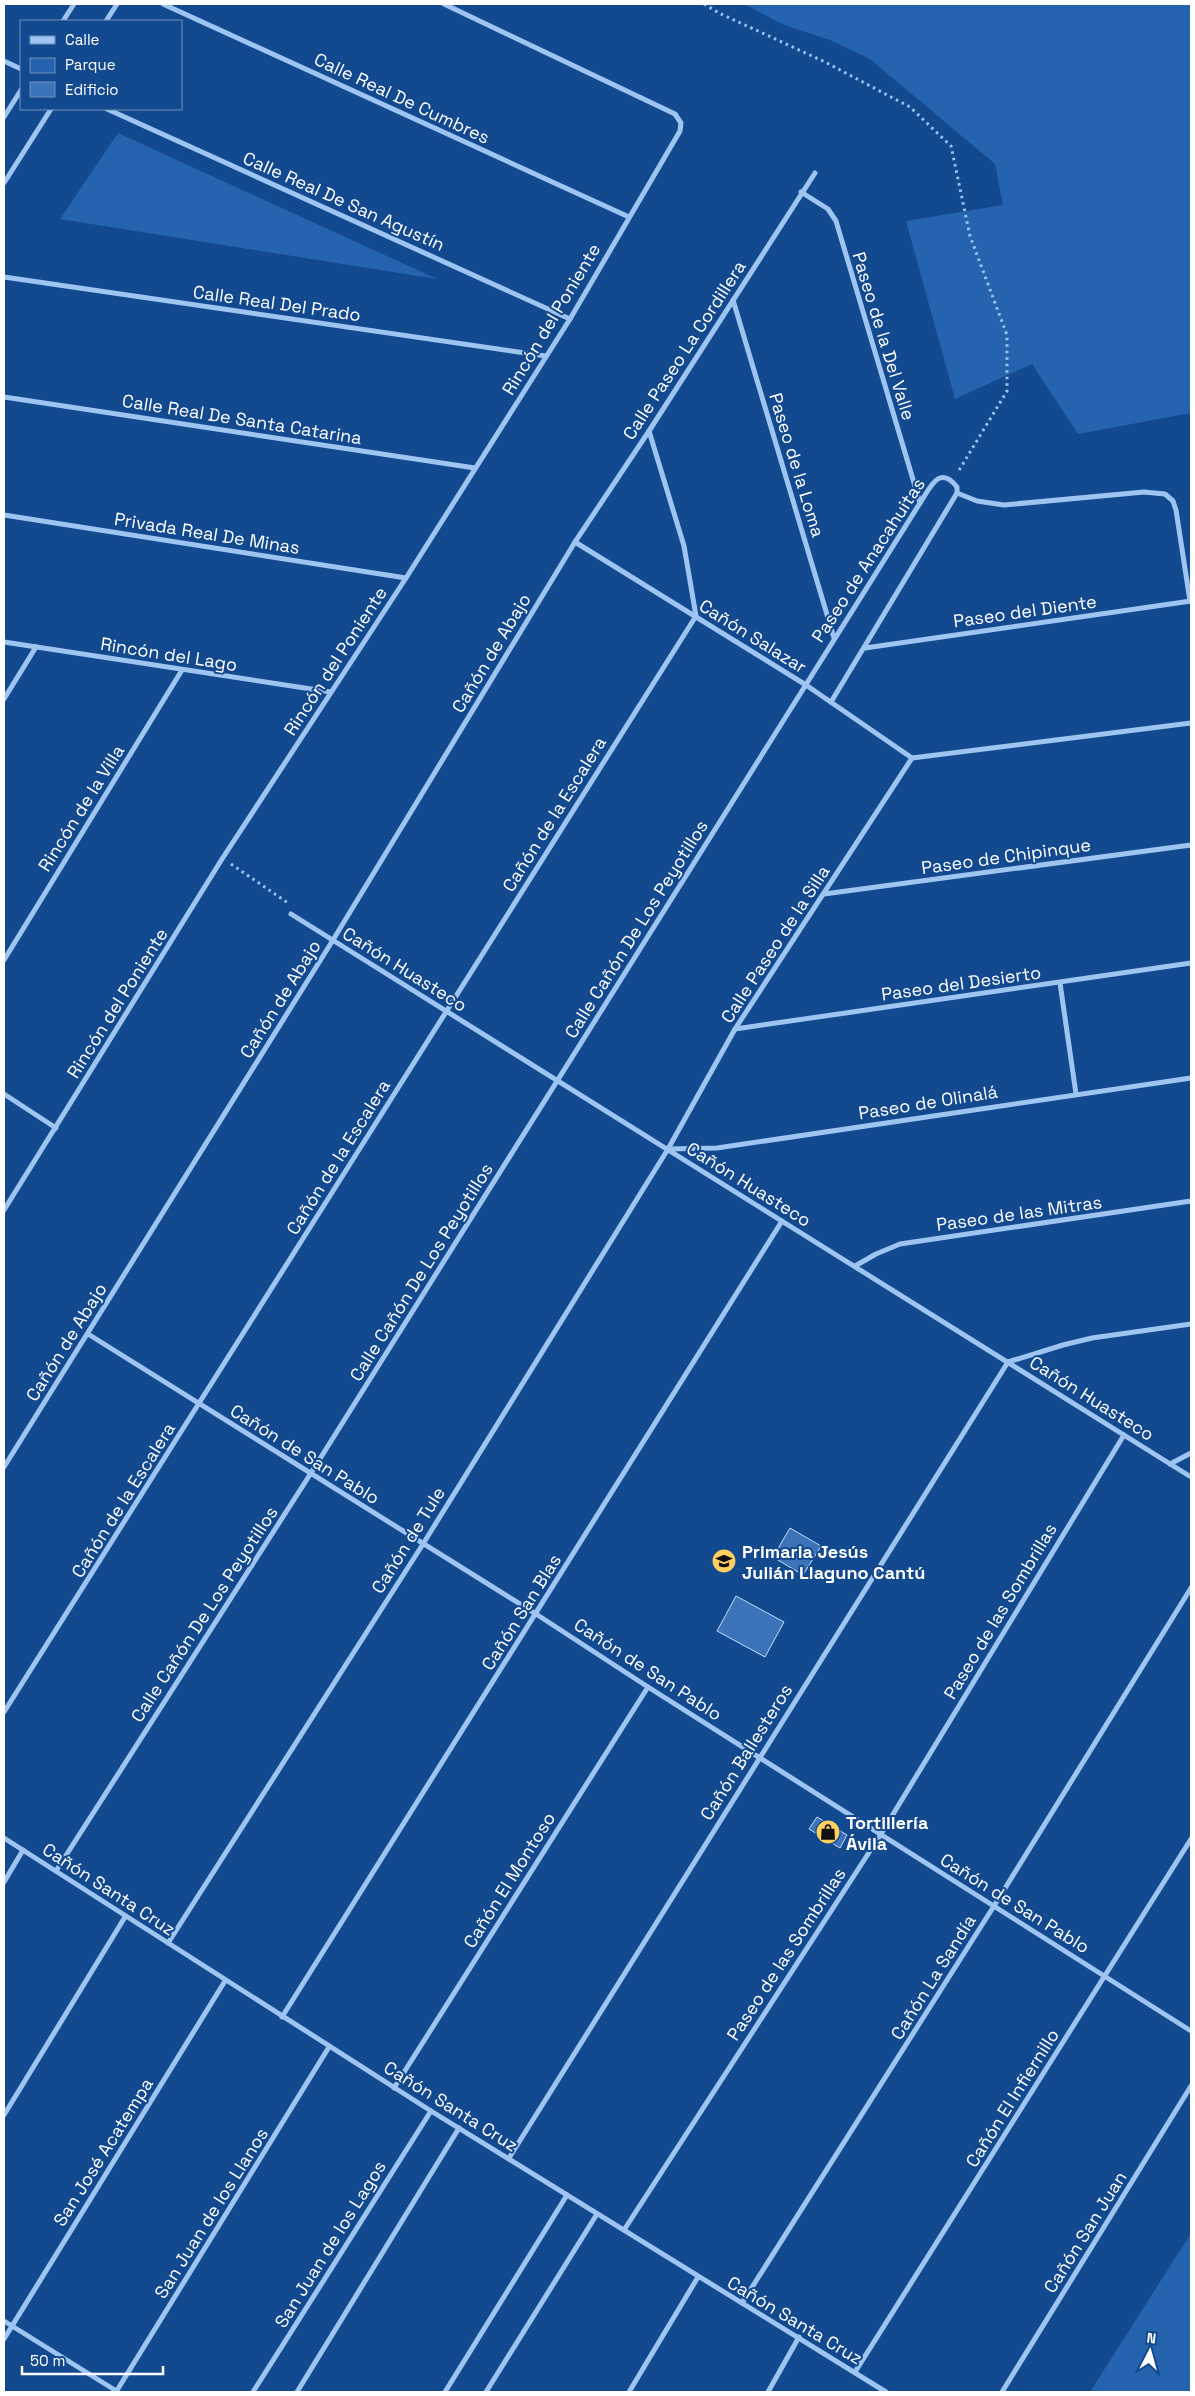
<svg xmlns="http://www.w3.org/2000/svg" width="1195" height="2396" viewBox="0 0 1195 2396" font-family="'Space Grotesk',sans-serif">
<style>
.green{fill:#2563ae}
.building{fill:#3c73b9;stroke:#c5defc}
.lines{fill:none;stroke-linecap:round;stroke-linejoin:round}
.path{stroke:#9ec4f1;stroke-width:3;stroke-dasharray:2.5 4;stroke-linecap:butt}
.street{stroke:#9ec4f1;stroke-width:5}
.labels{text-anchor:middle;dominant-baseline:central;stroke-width:4;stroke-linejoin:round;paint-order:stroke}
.street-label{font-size:18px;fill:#fff;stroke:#13498f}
.poi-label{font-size:18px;font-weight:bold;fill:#fff;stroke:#13498f;text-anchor:start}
</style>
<rect width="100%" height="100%" fill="#13498f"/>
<g class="green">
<polygon points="744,4 1191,4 1191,413 1078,434 1032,364 955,399 906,221 1003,205 995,164 870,59 830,40 784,25"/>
<polygon points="118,133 437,279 60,219"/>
<polygon points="1191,2233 1191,2392 1090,2392"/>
</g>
<g class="building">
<polygon points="790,1528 821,1546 803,1575 773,1557"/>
<polygon points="736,1596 784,1622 765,1657 717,1631"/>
<polygon points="817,1817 847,1835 840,1848 809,1829"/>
</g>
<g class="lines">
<g class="path">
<polyline points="704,4 719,13 825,62 910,107 951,146 970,236 1007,335 1007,391 958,472"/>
<polyline points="231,864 288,903"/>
</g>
<g class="street">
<polyline points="163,4 629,217"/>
<polyline points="63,21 74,4"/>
<polyline points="106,21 117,4"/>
<polyline points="4,61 21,69"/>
<polyline points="107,109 570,319"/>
<polyline points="4,117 21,90"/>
<polyline points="4,183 51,109"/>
<polyline points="801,192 828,209 836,221 920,503"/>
<polyline points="4,277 546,356"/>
<polyline points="733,300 834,638"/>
<polyline points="4,397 475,468"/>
<polyline points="957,493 977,501 1004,505 1144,492 1165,494 1173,501 1176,510 1190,601"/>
<polyline points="4,515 406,578"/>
<polyline points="575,542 806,685 912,758"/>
<polyline points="4,642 331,692"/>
<polyline points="865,648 1191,601"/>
<polyline points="4,699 36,647"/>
<polyline points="912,758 1191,723"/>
<polyline points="824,894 1191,845"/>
<polyline points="291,914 1191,1477"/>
<polyline points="4,960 182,670"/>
<polyline points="1060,983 1076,1094"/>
<polyline points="735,1029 1191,963"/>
<polyline points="4,1094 56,1128"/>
<polyline points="669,1149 717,1148 1191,1078"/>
<polyline points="4,1210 222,859 406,578 570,319 680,131 681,123 675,114 444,4"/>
<polyline points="855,1266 876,1254 900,1244 1191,1201"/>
<polyline points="88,1334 536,1614 648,1687 1191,2031"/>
<polyline points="1170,1464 1191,1453"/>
<polyline points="4,1467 333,940 575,542 649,431 815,173"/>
<path d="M4 1712C236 1348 464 980 696 616L684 546 649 431"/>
<polyline points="4,1838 431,2111 886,2392"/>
<path d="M56 1871 311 1473 920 503C930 488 939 464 957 487V493L831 702"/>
<polyline points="4,1882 23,1850"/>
<polyline points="168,1943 423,1544 668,1149 735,1029 912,758"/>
<polyline points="282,2017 782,1221"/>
<polyline points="394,2088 648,1687"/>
<polyline points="4,2115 125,1917"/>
<polyline points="509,2158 1008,1362 1063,1345 1092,1338 1191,1324"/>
<polyline points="624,2230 881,1834 1124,1435"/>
<polyline points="742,2303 994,1906 1191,1588"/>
<polyline points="4,2321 118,2392"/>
<polyline points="4,2339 225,1981"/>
<polyline points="855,2372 1191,1839"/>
<polyline points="116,2392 329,2047"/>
<polyline points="253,2392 431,2111"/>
<polyline points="297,2392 459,2128"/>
<polyline points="445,2392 567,2195"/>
<polyline points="486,2392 597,2214"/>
<polyline points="629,2392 698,2277"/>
<polyline points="768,2392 799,2337"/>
<polyline points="1002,2392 1191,2086"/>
</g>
</g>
<defs>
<symbol id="school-disc" viewBox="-11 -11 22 22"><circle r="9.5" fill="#ffd05e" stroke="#13498f"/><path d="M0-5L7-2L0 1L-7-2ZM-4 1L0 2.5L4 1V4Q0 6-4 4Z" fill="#111"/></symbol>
<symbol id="shop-disc" viewBox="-11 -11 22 22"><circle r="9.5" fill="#ffd05e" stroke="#13498f"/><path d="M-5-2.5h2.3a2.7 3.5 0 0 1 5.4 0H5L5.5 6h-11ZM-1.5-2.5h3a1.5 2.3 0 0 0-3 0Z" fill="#111"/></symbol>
</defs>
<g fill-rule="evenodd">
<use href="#school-disc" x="710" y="1547" width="28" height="28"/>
<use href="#shop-disc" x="814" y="1818" width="28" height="28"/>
</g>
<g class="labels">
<g class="street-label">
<text transform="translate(402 98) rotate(25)">Calle Real De Cumbres</text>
<text transform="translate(344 201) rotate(24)">Calle Real De San Agustín</text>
<text transform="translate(277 303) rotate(8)">Calle Real Del Prado</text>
<text transform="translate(551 319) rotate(-59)">Rincón del Poniente</text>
<text transform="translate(884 336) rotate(73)">Paseo de la Del Valle</text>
<text transform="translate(684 350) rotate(-57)">Calle Paseo La Cordillera</text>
<text transform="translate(242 419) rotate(9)">Calle Real De Santa Catarina</text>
<text transform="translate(797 465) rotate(73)">Paseo de la Loma</text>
<text transform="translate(207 533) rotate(9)">Privada Real De Minas</text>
<text transform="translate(868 560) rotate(-57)">Paseo de Anacahuitas</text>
<text transform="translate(1025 611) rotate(-8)">Paseo del Diente</text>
<text transform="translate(753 636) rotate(32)">Cañón Salazar</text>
<text transform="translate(491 653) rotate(-59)">Cañón de Abajo</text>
<text transform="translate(169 654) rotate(9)">Rincón del Lago</text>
<text transform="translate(335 661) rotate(-57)">Rincón del Poniente</text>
<text transform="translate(81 808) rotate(-58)">Rincón de la Villa</text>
<text transform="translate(554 814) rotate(-58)">Cañón de la Escalera</text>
<text transform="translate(1006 856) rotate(-8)">Paseo de Chipinque</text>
<text transform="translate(636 929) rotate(-58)">Calle Cañón De Los Peyotillos</text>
<text transform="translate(775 944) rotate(-57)">Calle Paseo de la Silla</text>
<text transform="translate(405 969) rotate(32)">Cañón Huasteco</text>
<text transform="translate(961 983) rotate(-8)">Paseo del Desierto</text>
<text transform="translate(280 999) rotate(-58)">Cañón de Abajo</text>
<text transform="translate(117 1003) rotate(-58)">Rincón del Poniente</text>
<text transform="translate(928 1102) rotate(-9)">Paseo de Olinalá</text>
<text transform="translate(338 1157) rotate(-58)">Cañón de la Escalera</text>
<text transform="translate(749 1184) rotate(32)">Cañón Huasteco</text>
<text transform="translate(1019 1213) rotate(-8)">Paseo de las Mitras</text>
<text transform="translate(421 1272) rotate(-58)">Calle Cañón De Los Peyotillos</text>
<text transform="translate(66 1342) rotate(-58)">Cañón de Abajo</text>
<text transform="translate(1092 1398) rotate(32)">Cañón Huasteco</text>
<text transform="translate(305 1454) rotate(32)">Cañón de San Pablo</text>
<text transform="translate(123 1500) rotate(-58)">Cañón de la Escalera</text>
<text transform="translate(408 1540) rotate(-58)">Cañón de Tule</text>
<text transform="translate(1000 1611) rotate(-59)">Paseo de las Sombrillas</text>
<text transform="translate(521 1612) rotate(-58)">Cañón San Blas</text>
<text transform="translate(204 1614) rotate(-57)">Calle Cañón De Los Peyotillos</text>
<text transform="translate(648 1669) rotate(33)">Cañón de San Pablo</text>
<text transform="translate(746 1752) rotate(-58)">Cañón Ballesteros</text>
<text transform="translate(509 1880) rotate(-58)">Cañón El Montoso</text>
<text transform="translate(109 1889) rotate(33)">Cañón Santa Cruz</text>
<text transform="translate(1015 1903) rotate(32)">Cañón de San Pablo</text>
<text transform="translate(786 1954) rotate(-57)">Paseo de las Sombrillas</text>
<text transform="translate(933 1977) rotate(-58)">Cañón La Sandía</text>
<text transform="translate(1012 2098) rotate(-58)">Cañón El Infiernillo</text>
<text transform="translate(451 2106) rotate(32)">Cañón Santa Cruz</text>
<text transform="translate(103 2152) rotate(-58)">San José Acatempa</text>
<text transform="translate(211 2213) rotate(-58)">San Juan de los Llanos</text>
<text transform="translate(1085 2232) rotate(-58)">Cañón San Juan</text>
<text transform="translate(330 2244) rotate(-58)">San Juan de los Lagos</text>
<text transform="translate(795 2320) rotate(31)">Cañón Santa Cruz</text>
</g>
<g class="poi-label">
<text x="742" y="1551">Primaria Jesús<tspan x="742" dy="21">Julián Llaguno Cantú</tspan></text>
<text x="846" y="1822">Tortillería<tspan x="846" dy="21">Ávila</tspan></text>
</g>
</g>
<rect width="1195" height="2396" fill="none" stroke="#ffffff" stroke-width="10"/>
<rect x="20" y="20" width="162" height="90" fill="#13498f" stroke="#7192bc"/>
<rect x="30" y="36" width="25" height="8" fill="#9ec4f1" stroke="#7192bc"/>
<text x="65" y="45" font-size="15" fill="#ffffff">Calle</text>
<rect x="30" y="58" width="25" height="15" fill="#2563ae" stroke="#7192bc"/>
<text x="65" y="70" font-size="15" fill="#ffffff">Parque</text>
<rect x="30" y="82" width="25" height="15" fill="#3c73b9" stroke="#7192bc"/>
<text x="65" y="95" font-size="15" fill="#ffffff">Edificio</text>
<g transform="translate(1150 2351) rotate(6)" stroke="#13498f" stroke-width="4" paint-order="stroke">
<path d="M0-4L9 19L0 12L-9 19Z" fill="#ffffff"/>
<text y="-8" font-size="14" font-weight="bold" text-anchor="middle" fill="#ffffff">N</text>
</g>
<path d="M22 2366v8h141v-8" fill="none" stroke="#ffffff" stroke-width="2.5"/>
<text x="30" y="2366" font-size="15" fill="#ffffff" stroke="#13498f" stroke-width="4" paint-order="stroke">50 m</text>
</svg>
